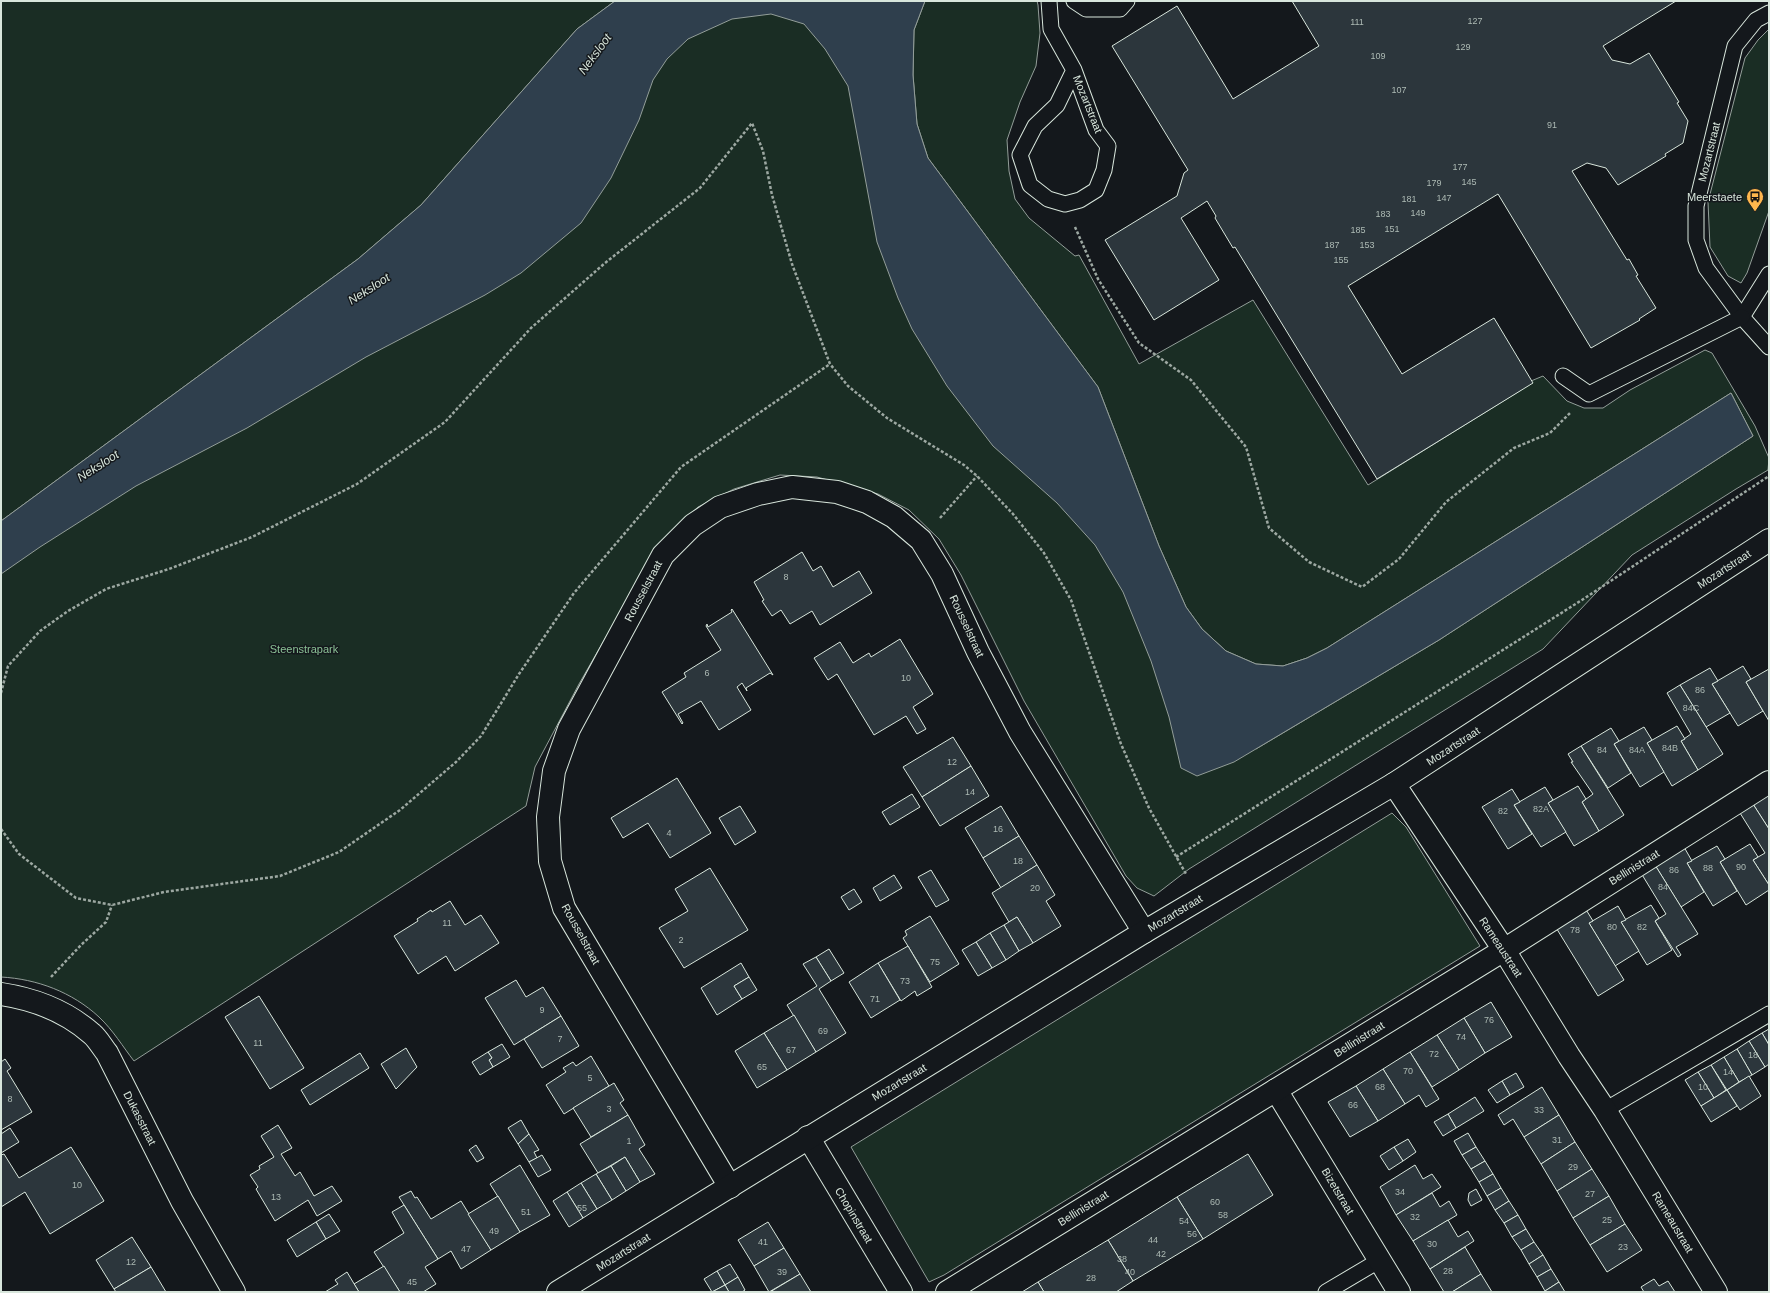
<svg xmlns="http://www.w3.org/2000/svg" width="1770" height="1293" viewBox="0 0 1770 1293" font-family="Helvetica,sans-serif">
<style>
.green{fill:#1a2d24;stroke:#939e99}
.water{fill:#2f3f4d;stroke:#939e99}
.building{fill:#2c363c;stroke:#d8e6dc}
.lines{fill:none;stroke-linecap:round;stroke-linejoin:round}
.service-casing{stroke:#d8e6dc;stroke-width:17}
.minor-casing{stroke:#d8e6dc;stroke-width:24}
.secondary-casing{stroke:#d8e6dc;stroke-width:24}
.path{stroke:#9da8a2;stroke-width:2.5;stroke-dasharray:3 2;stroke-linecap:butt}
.service{stroke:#14181c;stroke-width:15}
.minor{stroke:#14181c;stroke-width:22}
.secondary{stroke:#14181c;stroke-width:22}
.labels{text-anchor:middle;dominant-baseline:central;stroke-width:3;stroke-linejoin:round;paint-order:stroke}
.number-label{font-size:9px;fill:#adbab4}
.street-label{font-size:11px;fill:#d8e6dc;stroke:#14181c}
.poi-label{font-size:11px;fill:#d8e6dc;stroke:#14181c;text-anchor:end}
.park-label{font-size:11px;fill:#8ac095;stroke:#14181c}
.water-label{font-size:12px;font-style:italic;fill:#d8e6dc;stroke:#14181c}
</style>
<rect width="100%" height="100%" fill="#14181c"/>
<g class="green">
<polygon points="1,1 615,1 577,29 421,205 358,259 1,521"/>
<path d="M696 1H869L893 118 1256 749 1439 640 1753 436 1731 393 1327 648 1307 658 1283 666 1256 664 1226 651 1202 629 1186 607 1159 546 1098 387 928 158 917 124 913 75 914 30 925 1H1037L1038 5 1040 33 1036 66 1020 102 1007 140 1009 171 1015 199 1029 218 1075 256 1079 255 1139 364 1253 300 1368 485 1521 390 1519 386 1543 376 1567 401 1584 408H1603L1630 390 1705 350 1712 353 1755 426 1769 458 1768 470 1736 489 1632 555 1543 649 1189 869 1154 896 1137 888 1126 876 1024 701 961 575 939 539 909 510 878 494 817 477 780 475 734 489 698 507 671 532 649 562 579 684 535 767 526 806 134 1061C123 1047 113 1030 99 1017 72 992 37 979 1 977V545Z"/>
<polygon points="1769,29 1769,211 1747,273 1741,283 1728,276 1710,247 1708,202 1745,58 1758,40"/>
<polygon points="1392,813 1406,827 1480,946 944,1275 929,1282 851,1147"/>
</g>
<polygon class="water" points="615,1 925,1 914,30 913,75 917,124 928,158 1098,387 1159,546 1186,607 1202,629 1226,651 1256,664 1283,666 1307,658 1327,648 1731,393 1753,436 1439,640 1234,762 1197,776 1181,768 1169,717 1151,661 1123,592 1095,545 1057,503 993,446 947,386 912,329 898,298 877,242 848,86 825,49 804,24 771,14 732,19 688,39 667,59 653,80 639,120 611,178 581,223 521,273 485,295 366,357 247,428 136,486 40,547 1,574 1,521 358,259 421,205 577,29"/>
<g class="building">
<polygon points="1292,1 1676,1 1603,46 1612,60 1630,64 1649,53 1679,102 1677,103 1688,121 1683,143 1665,154 1666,156 1618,185 1606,168 1587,163 1572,171 1627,260 1629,259 1638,275 1636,276 1656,308 1639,319 1640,320 1591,348 1498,194 1348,286 1402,374 1494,318 1533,383 1377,479 1235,247 1233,248 1215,218 1216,216 1207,201 1181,218 1219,280 1154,320 1105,240 1177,196 1184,173 1188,170 1112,46 1177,6 1233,99 1319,46"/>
<polygon points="802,552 813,571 821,566 833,587 859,571 872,593 820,625 812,611 790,624 781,610 772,616 762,601 764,600 754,582"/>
<polygon points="732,609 773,675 770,673 746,688 747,691 742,683 737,687 751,710 719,730 701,701 678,714 683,723 682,724 662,692 686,677 684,673 721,650 706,626 707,624 708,627 732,612 731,610"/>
<polygon points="900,639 933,694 913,707 926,729 917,734 906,716 874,735 837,674 828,680 814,658 840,642 853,663 869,653 871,657"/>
<polygon points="1743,666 1751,679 1746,682 1763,711 1738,726 1712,684"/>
<polygon points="1710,668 1718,681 1712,684 1730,713 1706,727 1680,685"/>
<polygon points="1769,669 1769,721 1746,682"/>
<polygon points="1680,685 1723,754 1698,770 1681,741 1691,734 1667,693"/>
<polygon points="1677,726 1685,739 1681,741 1698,770 1672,786 1647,743"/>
<polygon points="1644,727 1652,740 1647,743 1664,772 1640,787 1614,744"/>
<polygon points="1611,728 1619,741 1614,744 1631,773 1608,788 1581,746"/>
<polygon points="953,737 971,766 922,797 903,767"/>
<polygon points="1581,746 1624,815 1599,831 1582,802 1593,794 1571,762 1573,762 1568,754"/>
<polygon points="971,766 989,796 940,826 922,797"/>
<polygon points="677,778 711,833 670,858 648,823 623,838 611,818"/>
<polygon points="1578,786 1586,799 1582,802 1599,831 1574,846 1548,803"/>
<polygon points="1545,787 1553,800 1548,803 1566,832 1541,847 1514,805"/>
<polygon points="1512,789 1520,802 1514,805 1532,834 1508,849 1482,807"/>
<polygon points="912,794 920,807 890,825 882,812"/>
<polygon points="1769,794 1769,829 1753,804"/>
<polygon points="1753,804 1769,829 1769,885 1753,860 1765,853 1740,813"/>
<polygon points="740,806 756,832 735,845 719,818"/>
<polygon points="1001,806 1019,836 983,858 965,828"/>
<polygon points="1019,836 1037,865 1001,888 983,858"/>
<polygon points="1750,844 1758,857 1753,860 1769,885 1769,890 1746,905 1720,862"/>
<polygon points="1717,846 1725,859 1720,862 1737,891 1713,906 1687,863"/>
<polygon points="1684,847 1692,861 1687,863 1704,892 1681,907 1655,865"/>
<polygon points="1037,865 1055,895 1046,901 1061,926 1033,943 1017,917 1009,922 992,893"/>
<polygon points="1655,865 1698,934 1676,947 1681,955 1678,957 1655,921 1666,914 1641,873"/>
<polygon points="710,868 748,930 684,968 659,928 688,911 675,889"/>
<polygon points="931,870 949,900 936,907 918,877"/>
<polygon points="894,875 902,888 880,901 873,888"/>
<polygon points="854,889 862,902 849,910 841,897"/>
<polygon points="450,901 465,925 481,915 499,943 455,971 446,956 418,974 394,936 418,921 417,919 431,910 432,912"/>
<polygon points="1651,905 1659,918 1655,921 1672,950 1647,965 1621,922"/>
<polygon points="1618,906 1626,920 1621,922 1639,951 1615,966 1589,923"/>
<polygon points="1585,908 1593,921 1589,923 1624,980 1598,996 1555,926"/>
<polygon points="930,916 959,964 930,982 903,938 907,935 905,931"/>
<polygon points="1017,917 1033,943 1019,951 1004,925"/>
<polygon points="1004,925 1019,951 1006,960 990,933"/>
<polygon points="990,933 1006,960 992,968 976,942"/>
<polygon points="976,942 992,968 978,976 962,950"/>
<polygon points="908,946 932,987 917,996 915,991 901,1001 878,963"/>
<polygon points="829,949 844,973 831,981 816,957"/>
<polygon points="816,957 831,981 819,989 846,1033 816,1052 787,1005 817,986 803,964"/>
<polygon points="741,963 749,977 734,986 742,999 717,1015 701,988"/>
<polygon points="878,963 900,1000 871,1018 849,982"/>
<polygon points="749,977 757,990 742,999 734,986"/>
<polygon points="516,980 526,997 543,987 561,1016 514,1045 485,998"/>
<polygon points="259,996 304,1068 270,1089 225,1017"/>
<polygon points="1491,1002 1512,1037 1485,1053 1464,1018"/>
<polygon points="794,1015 816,1052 787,1070 764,1033"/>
<polygon points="561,1016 579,1046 542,1068 524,1039"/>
<polygon points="1464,1018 1485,1053 1459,1070 1437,1035"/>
<polygon points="1769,1029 1769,1045 1762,1033"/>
<polygon points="764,1033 787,1070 757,1088 735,1051"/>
<polygon points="1762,1033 1769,1045 1769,1064 1765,1067 1749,1041"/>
<polygon points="1437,1035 1459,1070 1432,1087 1410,1052"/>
<polygon points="1749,1041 1765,1067 1752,1075 1737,1049"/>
<polygon points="502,1044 510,1057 493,1067 489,1060 492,1058 488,1052"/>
<polygon points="406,1048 417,1067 396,1089 381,1064"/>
<polygon points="1737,1049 1752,1075 1739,1082 1724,1057"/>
<polygon points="488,1052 492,1058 489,1060 493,1067 480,1075 472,1062"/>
<polygon points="1410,1052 1439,1099 1426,1107 1419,1095 1405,1104 1383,1069"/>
<polygon points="360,1053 369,1068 310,1105 301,1090"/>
<polygon points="591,1056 609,1086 564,1114 546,1085 566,1072 563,1068 573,1062 576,1066"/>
<polygon points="1724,1057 1739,1082 1727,1090 1711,1065"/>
<polygon points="5,1059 11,1068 7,1071 32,1112 1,1130 1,1062"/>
<polygon points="1711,1065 1726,1090 1714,1098 1698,1072"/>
<polygon points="1383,1069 1405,1104 1378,1121 1356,1086"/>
<polygon points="1698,1072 1714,1098 1701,1106 1685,1080"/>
<polygon points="1516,1073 1524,1087 1510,1095 1502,1081"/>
<polygon points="1749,1076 1761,1096 1740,1110 1727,1090"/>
<polygon points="1502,1081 1510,1095 1497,1103 1488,1090"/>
<polygon points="614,1083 624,1100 620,1103 628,1115 591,1137 573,1108"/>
<polygon points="1356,1086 1378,1121 1350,1137 1328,1102"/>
<polygon points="1542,1087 1559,1115 1524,1137 1513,1119 1504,1125 1498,1115"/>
<polygon points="1727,1090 1737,1106 1711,1122 1701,1106"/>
<polygon points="1475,1097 1484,1111 1456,1128 1448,1114"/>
<polygon points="1448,1114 1456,1128 1443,1136 1434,1122"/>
<polygon points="628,1115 645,1145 639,1149 655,1174 640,1182 625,1157 598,1173 580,1144"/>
<polygon points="1559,1115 1575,1142 1541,1164 1524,1137"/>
<polygon points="521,1120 529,1134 518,1144 508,1128"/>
<polygon points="278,1125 292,1148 281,1154 295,1176 300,1172 314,1196 332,1186 342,1201 317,1216 308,1200 275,1221 256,1189 258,1187 250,1175 260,1169 259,1166 274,1157 261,1136"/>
<polygon points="10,1128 19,1142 1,1153 1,1134"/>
<polygon points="1468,1133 1476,1147 1462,1155 1454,1141"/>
<polygon points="529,1134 539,1150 534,1152 537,1158 529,1162 518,1144"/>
<polygon points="1408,1139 1416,1152 1403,1161 1394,1147"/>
<polygon points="1575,1142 1592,1169 1557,1191 1541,1164"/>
<polygon points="476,1145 484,1158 477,1162 469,1150"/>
<polygon points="71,1147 104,1201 50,1234 25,1192 1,1207 1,1155 4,1154 19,1178"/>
<polygon points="1394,1147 1403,1161 1389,1170 1380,1156"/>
<polygon points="1476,1147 1485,1161 1471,1169 1462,1155"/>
<polygon points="1248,1154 1273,1195 1203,1239 1177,1197"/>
<polygon points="542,1155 551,1170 538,1177 529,1162"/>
<polygon points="625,1157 640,1182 626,1191 611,1166"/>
<polygon points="1485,1161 1493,1174 1479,1182 1471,1169"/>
<polygon points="520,1165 550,1215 520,1232 490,1184"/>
<polygon points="1415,1165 1423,1179 1432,1174 1441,1187 1396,1215 1380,1187"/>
<polygon points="611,1166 626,1191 612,1200 596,1174"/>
<polygon points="1592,1169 1609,1196 1573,1218 1557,1191"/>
<polygon points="596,1174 612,1200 597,1209 581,1183"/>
<polygon points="1493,1174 1501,1188 1487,1196 1479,1182"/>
<polygon points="581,1183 597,1209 583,1218 567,1192"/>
<polygon points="1501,1188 1509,1201 1495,1210 1487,1196"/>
<polygon points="1476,1189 1482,1200 1471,1206 1468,1200 1469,1193"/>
<polygon points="411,1191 415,1198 417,1197 431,1219 461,1201 491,1250 461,1269 451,1251 438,1259 399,1197"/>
<polygon points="567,1192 583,1218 569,1227 553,1201"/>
<polygon points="1432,1193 1440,1207 1449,1201 1457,1215 1413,1241 1396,1215"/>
<polygon points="498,1196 520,1232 491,1250 468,1214"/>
<polygon points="1609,1196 1625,1224 1590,1245 1573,1218"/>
<polygon points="1177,1197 1203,1239 1133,1281 1108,1240"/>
<polygon points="1509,1201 1518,1215 1504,1223 1495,1210"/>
<polygon points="404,1205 438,1259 425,1267 436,1284 423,1292 400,1292 374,1252 404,1233 392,1212"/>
<polygon points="329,1214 340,1231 326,1239 316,1222"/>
<polygon points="1518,1215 1526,1229 1512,1237 1504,1223"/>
<polygon points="1448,1220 1458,1237 1468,1231 1474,1241 1430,1269 1413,1241"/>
<polygon points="316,1222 326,1239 297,1257 287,1240"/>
<polygon points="768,1222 784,1248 754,1266 738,1240"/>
<polygon points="1625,1224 1642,1250 1607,1272 1590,1245"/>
<polygon points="1526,1229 1534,1242 1521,1250 1512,1237"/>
<polygon points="132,1237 151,1267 114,1289 96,1260"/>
<polygon points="1108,1240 1133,1281 1116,1292 1044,1292 1038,1282"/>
<polygon points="1534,1242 1543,1255 1529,1264 1521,1250"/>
<polygon points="1465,1247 1481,1274 1452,1292 1444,1292 1430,1269"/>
<polygon points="784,1248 800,1274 769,1292 754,1266"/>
<polygon points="1543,1255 1551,1269 1537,1277 1529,1264"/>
<polygon points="730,1264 738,1277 725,1285 717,1271"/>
<polygon points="384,1266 400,1292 359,1292 354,1284"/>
<polygon points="151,1267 166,1292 116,1292 114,1289"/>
<polygon points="1551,1269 1559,1282 1545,1291 1537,1277"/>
<polygon points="717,1271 725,1285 712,1292 704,1279"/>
<polygon points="347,1272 359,1292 325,1292 338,1284 335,1280"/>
<polygon points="800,1274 811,1292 770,1292"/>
<polygon points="1481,1274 1492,1292 1452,1292"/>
<polygon points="738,1277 745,1290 742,1292 729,1292 725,1285"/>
<polygon points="1654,1279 1659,1286 1668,1281 1675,1292 1644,1292 1641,1287"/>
<polygon points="1038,1282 1044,1292 1022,1292"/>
<polygon points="1559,1282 1565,1292 1546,1292 1545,1291"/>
<polygon points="725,1285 729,1292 712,1292"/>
</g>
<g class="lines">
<defs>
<g id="service">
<polyline points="1049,1 1051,29 1074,70 1096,130 1108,146 1104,170 1096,190 1080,200 1065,204 1048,199 1030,185 1020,155 1035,126 1057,105 1074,70"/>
<polyline points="1074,1 1086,9 1120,9 1127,1"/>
<polyline points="1769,13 1756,20 1735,46 1696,206 1696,240 1706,268 1742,317 1769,347"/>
<polyline points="1742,317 1769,274"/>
<polyline points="1563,376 1589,394 1742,317"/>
<polyline points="1605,1110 1769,1014"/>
<polyline points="1326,1292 1380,1260"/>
</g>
<g id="minor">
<polyline points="1394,784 1504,950 1569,1056 1605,1110 1716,1292"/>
<path d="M1 994C34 999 66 1011 92 1034 98 1039 102 1047 107 1053L182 1201 234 1292"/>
<polyline points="1276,1090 1399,1292"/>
<polyline points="808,1137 901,1292"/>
<polyline points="730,1187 564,908 550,861 548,817 554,771 569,729 663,555 693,525 720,507 758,494 792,487 837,492 867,502 894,517 921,540 942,574 978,652 1020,732 1144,932"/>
<polyline points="947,1292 1504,950 1769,782"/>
</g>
<polyline id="secondary" points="558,1292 1144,932 1394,784 1769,540"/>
</defs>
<use href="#service" class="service-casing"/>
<use href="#minor" class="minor-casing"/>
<use href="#secondary" class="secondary-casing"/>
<g class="path">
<polyline points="1075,227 1098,279 1139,343 1191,380 1246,447 1269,528 1309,562 1362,587 1399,559 1446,502 1514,448 1550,433 1571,412"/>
<polyline points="940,518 977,476"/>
<polyline points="1,693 8,666 40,631 68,611 106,589 169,569 252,537 357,484 445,422 531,328 605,263 700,188 752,123 763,151 772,195 792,264 830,364 848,386 887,418 964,465 977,476 1013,514 1044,553 1071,600 1121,744 1149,808 1186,874"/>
<polyline points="1,829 19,854 76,898 112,905 164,892 280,876 339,852 400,810 456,762 481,736 519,674 574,593 681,467 830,364"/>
<polyline points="1176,857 1585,598 1769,476"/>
<polyline points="51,977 81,945 106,922 112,905"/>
</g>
<use href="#service" class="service"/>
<use href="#minor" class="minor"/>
<use href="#secondary" class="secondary"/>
</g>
<defs>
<symbol id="bus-pin" viewBox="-11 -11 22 30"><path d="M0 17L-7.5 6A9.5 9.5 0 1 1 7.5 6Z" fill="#ffb74d" stroke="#14181c"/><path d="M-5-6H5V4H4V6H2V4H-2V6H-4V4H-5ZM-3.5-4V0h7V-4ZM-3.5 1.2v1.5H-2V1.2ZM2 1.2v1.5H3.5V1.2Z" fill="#111"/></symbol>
</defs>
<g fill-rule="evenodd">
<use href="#bus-pin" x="1745" y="187" width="20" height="27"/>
</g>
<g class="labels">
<g class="number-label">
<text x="1475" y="21">127</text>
<text x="1357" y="22">111</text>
<text x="1463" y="47">129</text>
<text x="1378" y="56">109</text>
<text x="1399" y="90">107</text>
<text x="1552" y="125">91</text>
<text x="1460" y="167">177</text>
<text x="1469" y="182">145</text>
<text x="1434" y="183">179</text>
<text x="1444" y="198">147</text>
<text x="1409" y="199">181</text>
<text x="1418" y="213">149</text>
<text x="1383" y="214">183</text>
<text x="1392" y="229">151</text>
<text x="1358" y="230">185</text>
<text x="1332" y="245">187</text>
<text x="1367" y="245">153</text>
<text x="1341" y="260">155</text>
<text x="786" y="577">8</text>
<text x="707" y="673">6</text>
<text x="906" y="678">10</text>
<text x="1700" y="690">86</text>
<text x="1691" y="708">84C</text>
<text x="1670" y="748">84B</text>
<text x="1602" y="750">84</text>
<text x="1637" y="750">84A</text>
<text x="952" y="762">12</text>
<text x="970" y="792">14</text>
<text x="1541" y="809">82A</text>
<text x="1503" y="811">82</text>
<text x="998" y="829">16</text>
<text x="669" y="833">4</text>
<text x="1018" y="861">18</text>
<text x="1741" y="867">90</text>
<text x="1708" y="868">88</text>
<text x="1674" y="870">86</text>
<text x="1663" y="887">84</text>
<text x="1035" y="888">20</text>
<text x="447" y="923">11</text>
<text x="1612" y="927">80</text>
<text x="1642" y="927">82</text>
<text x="1575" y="930">78</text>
<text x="681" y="940">2</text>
<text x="935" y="962">75</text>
<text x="905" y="981">73</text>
<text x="875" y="999">71</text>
<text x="542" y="1010">9</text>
<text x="1489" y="1020">76</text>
<text x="823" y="1031">69</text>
<text x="1461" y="1037">74</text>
<text x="560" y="1039">7</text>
<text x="258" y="1043">11</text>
<text x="791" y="1050">67</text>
<text x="1434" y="1054">72</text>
<text x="1753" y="1055">18</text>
<text x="762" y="1067">65</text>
<text x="1408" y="1071">70</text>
<text x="1728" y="1072">14</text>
<text x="590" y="1078">5</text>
<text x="1380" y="1087">68</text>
<text x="1703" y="1087">10</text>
<text x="10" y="1099">8</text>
<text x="1353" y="1105">66</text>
<text x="609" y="1109">3</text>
<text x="1539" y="1110">33</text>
<text x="1557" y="1140">31</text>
<text x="629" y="1141">1</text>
<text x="1573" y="1167">29</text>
<text x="77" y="1185">10</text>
<text x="1400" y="1192">34</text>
<text x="1590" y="1194">27</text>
<text x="276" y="1197">13</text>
<text x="1215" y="1202">60</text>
<text x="582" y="1208">55</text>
<text x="526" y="1212">51</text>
<text x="1223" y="1215">58</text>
<text x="1415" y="1217">32</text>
<text x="1607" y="1220">25</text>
<text x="1184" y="1221">54</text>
<text x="494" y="1231">49</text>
<text x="1192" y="1234">56</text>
<text x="1153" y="1240">44</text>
<text x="763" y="1242">41</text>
<text x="1432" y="1244">30</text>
<text x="1623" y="1247">23</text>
<text x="466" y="1249">47</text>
<text x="1161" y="1254">42</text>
<text x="1122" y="1259">38</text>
<text x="131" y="1262">12</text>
<text x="1448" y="1271">28</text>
<text x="782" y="1272">39</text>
<text x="1130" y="1272">40</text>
<text x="1091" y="1278">28</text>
<text x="412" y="1282">45</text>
</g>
<g class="street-label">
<text transform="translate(1088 104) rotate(68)">Mozartstraat</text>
<text transform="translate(1709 152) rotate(-76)">Mozartstraat</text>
<text transform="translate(1724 569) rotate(-33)">Mozartstraat</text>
<text transform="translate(643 591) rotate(-62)">Rousselstraat</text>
<text transform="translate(967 626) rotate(65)">Rousselstraat</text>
<text transform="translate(1453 746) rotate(-33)">Mozartstraat</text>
<text transform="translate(1634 867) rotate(-32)">Bellinistraat</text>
<text transform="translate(1175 913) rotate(-31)">Mozartstraat</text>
<text transform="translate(581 934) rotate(61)">Rousselstraat</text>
<text transform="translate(1501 947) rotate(57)">Rameaustraat</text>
<text transform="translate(1359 1039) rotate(-32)">Bellinistraat</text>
<text transform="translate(899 1082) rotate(-31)">Mozartstraat</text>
<text transform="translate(140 1118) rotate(63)">Dukasstraat</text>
<text transform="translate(1338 1191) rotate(59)">Bizetstraat</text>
<text transform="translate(1083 1208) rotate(-32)">Bellinistraat</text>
<text transform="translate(854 1215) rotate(59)">Chopinstraat</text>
<text transform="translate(1673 1222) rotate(59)">Rameaustraat</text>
<text transform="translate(623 1252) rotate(-32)">Mozartstraat</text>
</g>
<g class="poi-label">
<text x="1742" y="197">Meerstaete</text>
</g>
<g class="park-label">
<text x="304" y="649">Steenstrapark</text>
</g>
<g class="water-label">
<text transform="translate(595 54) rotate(-54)">Neksloot</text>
<text transform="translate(369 289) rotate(-33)">Neksloot</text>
<text transform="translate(98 466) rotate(-33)">Neksloot</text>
</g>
</g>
<rect width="1770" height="1293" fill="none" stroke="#d8e6dc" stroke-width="4"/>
</svg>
